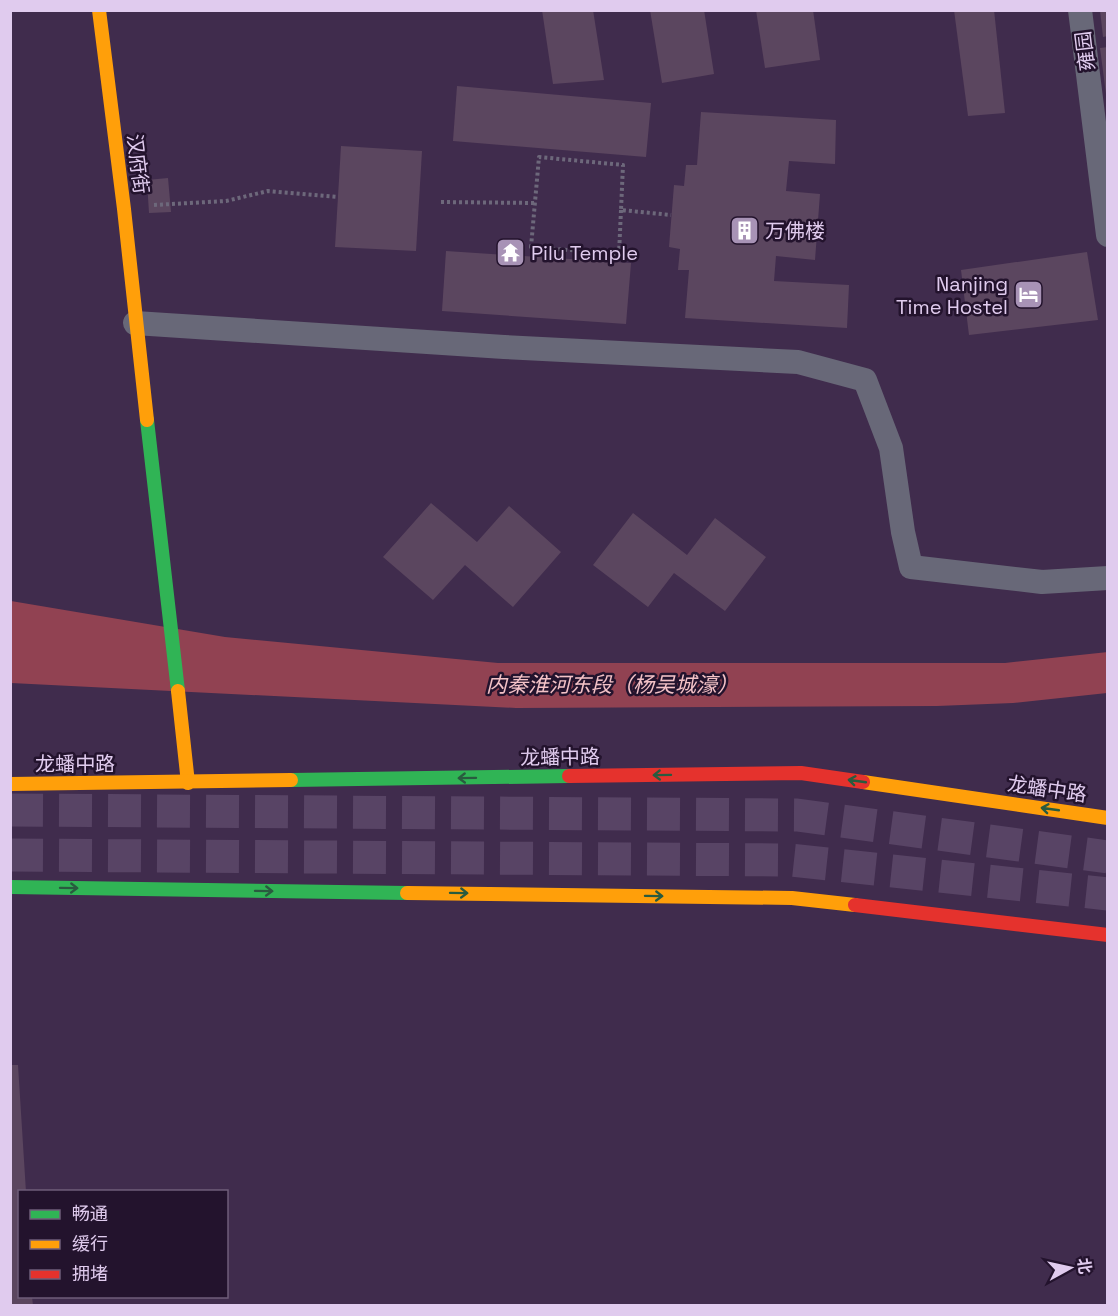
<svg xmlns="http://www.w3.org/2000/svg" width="1118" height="1316" viewBox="0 0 1118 1316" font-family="'Space Grotesk','Noto Sans SC',sans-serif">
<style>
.water{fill:#914252}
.building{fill:#5b465f}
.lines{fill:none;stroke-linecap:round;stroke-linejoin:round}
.highway-tunnel{stroke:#584465;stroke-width:33;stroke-dasharray:33 16;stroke-linecap:butt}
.path{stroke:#6d687b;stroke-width:4;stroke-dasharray:3 3;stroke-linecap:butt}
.street{stroke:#686878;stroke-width:24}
.fast{stroke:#30b455;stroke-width:14}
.slow{stroke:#ff9f0a;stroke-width:14}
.jam{stroke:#e5322d;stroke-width:14}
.oneway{stroke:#295b3f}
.labels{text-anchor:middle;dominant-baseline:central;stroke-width:5;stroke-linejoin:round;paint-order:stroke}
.street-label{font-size:20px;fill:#e0cbee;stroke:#23132d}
.poi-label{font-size:20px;fill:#e0cbee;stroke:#23132d;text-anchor:start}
.water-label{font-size:21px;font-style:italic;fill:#f4c2c7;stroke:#23132d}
</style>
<rect width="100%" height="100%" fill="#402c4d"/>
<polygon class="water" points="11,601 225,637 498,663 1005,663 1108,652 1107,693 1013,703 937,706 516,708 11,683"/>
<g class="building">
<polygon points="542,10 593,10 604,80 553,84"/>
<polygon points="650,10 704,10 714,74 662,83"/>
<polygon points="756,10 813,10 820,60 765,68"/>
<polygon points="954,10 994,10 1005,113 968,116"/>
<polygon points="1100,10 1108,10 1108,36 1103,37"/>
<polygon points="1108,47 1108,94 1106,94 1100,48"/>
<polygon points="457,86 651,103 646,157 453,141"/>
<polygon points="701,112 836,120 835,164 789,161 786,191 820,194 815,260 776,256 774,281 849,285 847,328 685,318 689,270 678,270 680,249 669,247 674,185 684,186 686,165 697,165"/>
<polygon points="341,146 422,151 416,251 335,247"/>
<polygon points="168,178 171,212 149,213 147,180"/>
<polygon points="446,251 631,263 626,324 442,311"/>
<polygon points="1087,252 1098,320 969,335 961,270"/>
<polygon points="431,503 477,542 509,506 561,552 513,607 465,565 433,600 383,557"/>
<polygon points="633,513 687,555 715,518 766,557 725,611 674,573 648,607 593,565"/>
<polygon points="10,1065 18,1065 26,1192 20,1192 20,1296 32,1296 33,1306 10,1306"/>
</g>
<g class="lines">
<g class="highway-tunnel">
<polyline points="10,810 797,815 1108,857"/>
<polyline points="10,855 790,860 1108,894"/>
</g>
<g class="path">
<polyline points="441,202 535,203"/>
<polyline points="154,205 226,201 268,191 338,197"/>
<polyline points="621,210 619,254 531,247 539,157 623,165 621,210 671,215"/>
</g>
<g class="street">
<polyline points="1080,10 1108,235"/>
<polyline points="135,323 504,347 798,362 865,380 891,448 903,532 911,567 1042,582 1108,578"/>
</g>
<g class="fast">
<polyline points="147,420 178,691"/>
<polyline points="291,780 569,776"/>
<polyline points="10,887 407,893"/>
</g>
<g class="slow">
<polyline points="99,10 124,209 147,420"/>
<polyline points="178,691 188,783"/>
<polyline points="863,782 1108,818"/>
<polyline points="10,784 291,780"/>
<polyline points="407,893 792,898 855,905"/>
</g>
<g class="jam">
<polyline points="569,776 801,773 863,782"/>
<polyline points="855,905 1108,935"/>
</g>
</g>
<defs><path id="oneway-shaft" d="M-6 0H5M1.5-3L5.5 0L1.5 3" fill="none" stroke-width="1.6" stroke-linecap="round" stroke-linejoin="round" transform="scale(1.5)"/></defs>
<g class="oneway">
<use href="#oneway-shaft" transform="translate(662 775) rotate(179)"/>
<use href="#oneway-shaft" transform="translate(467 778) rotate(179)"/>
<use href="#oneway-shaft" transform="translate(857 781) rotate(-172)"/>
<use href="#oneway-shaft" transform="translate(1050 809) rotate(-172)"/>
<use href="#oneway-shaft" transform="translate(69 888) rotate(1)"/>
<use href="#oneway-shaft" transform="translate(264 891) rotate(1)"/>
<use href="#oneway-shaft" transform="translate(459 893) rotate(1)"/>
<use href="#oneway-shaft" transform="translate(654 896) rotate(1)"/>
</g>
<defs>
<symbol id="building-square" viewBox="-11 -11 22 22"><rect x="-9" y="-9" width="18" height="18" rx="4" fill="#a893b6" stroke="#23132d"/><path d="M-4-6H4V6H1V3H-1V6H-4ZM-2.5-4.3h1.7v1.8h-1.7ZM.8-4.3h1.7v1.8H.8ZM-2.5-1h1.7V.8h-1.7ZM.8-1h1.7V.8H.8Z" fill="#fff"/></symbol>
<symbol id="temple-square" viewBox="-11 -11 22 22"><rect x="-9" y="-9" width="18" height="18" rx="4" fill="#a893b6" stroke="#23132d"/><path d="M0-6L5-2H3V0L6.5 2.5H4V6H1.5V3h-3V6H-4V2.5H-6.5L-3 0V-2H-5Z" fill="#fff"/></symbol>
<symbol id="hotel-square" viewBox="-11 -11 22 22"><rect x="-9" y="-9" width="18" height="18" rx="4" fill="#a893b6" stroke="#23132d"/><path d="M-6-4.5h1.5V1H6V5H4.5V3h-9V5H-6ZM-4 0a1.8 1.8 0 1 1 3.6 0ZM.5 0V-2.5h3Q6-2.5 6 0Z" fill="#fff"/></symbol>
</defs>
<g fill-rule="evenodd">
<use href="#building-square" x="728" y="214" width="33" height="33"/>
<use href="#temple-square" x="494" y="236" width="33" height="33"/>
<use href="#hotel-square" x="1012" y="278" width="33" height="33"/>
</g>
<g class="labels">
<g class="street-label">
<text transform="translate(1085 51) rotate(-97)">雍园</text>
<text transform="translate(138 164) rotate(83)">汉府街</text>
<text transform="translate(560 757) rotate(-1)">龙蟠中路</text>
<text x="75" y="764">龙蟠中路</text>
<text transform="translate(1047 789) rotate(8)">龙蟠中路</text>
</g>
<g class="poi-label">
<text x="765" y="231">万佛楼</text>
<text x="531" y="253">Pilu Temple</text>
<text x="1008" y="284" text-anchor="end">Nanjing<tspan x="1008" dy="23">Time Hostel</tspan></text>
</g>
<g class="water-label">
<text x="612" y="684">内秦淮河东段（杨吴城濠）</text>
</g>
</g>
<rect width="1118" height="1316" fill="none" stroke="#e0cbee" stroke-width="24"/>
<rect x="18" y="1190" width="210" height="108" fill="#23132d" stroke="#6f5d7a" stroke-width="1.5"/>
<rect x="30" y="1210" width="30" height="9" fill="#30b455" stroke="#6f5d7a" stroke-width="1.5"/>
<text x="72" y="1220" font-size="18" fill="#e0cbee">畅通</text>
<rect x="30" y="1240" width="30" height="9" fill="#ff9f0a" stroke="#6f5d7a" stroke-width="1.5"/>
<text x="72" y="1250" font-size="18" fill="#e0cbee">缓行</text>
<rect x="30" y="1270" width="30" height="9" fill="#e5322d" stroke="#6f5d7a" stroke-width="1.5"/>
<text x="72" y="1280" font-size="18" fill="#e0cbee">拥堵</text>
<g transform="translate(1070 1268) rotate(82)" stroke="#23132d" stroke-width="4.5" paint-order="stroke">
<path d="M0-4.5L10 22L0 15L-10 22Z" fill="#e0cbee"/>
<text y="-9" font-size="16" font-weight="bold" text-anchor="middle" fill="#e0cbee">北</text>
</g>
</svg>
